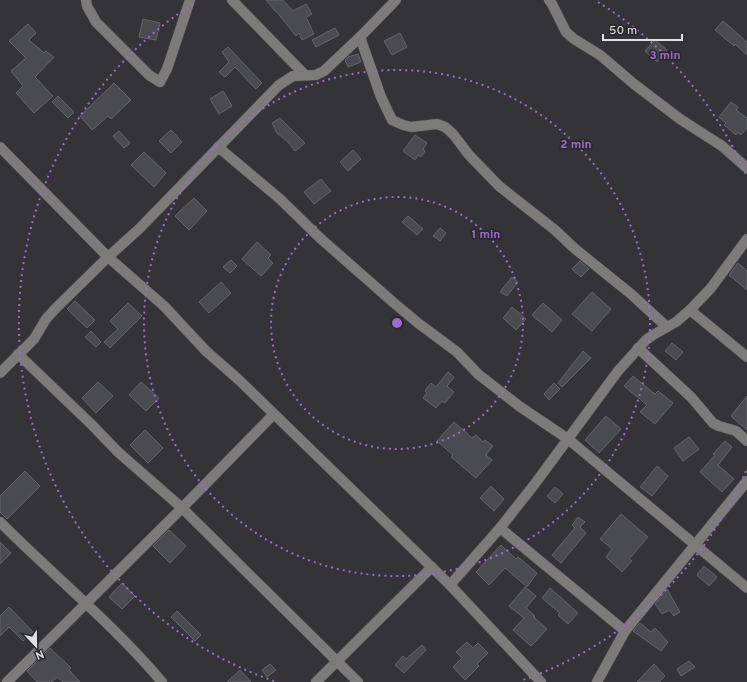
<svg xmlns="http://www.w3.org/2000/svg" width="747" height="682" viewBox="0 0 747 682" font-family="Overpass,sans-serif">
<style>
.building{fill:#4a4b50;stroke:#64646a}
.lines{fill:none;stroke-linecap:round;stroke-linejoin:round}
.minor-casing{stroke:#4f4f53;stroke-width:11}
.minor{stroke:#7d7a7a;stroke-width:10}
.ring{fill:none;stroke:#9e6bcc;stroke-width:2;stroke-dasharray:2 4}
.centre{fill:#9e6bcc;stroke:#29292e;stroke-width:2}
.ring-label{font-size:12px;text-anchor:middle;font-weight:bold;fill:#9e6bcc;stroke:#29292e;stroke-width:3.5;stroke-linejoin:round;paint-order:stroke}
</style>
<rect width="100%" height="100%" fill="#333338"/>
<g class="building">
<polygon points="266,0 283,0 293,11 306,4 312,14 306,17 314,34 302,40 299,33 296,36 276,11 275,11"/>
<polygon points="143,19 160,23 156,40 139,37"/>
<polygon points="723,21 747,42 747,55 735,44 734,46 715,30"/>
<polygon points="28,24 36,33 29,40 44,53 46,51 54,57 35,77 53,96 34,113 16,93 23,86 11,71 26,58 9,41"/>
<polygon points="335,28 339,35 316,47 312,40"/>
<polygon points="400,33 407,47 392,55 384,41"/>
<polygon points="655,40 667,50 657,62 645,51"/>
<polygon points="228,47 262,83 256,89 235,67 225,77 219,72 229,62 222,52"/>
<polygon points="358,54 361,62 348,67 345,60 348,57"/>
<polygon points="114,83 131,100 111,119 108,116 92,130 80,116"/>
<polygon points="223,91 232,106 219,114 210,99"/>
<polygon points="58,96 74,112 68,118 52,102"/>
<polygon points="731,102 738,107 736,110 747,118 747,128 741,135 738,132 736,135 724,125 726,123 719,117"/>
<polygon points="280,118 305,143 295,151 289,143 277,133 272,123"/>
<polygon points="171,130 182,142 171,153 159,141"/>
<polygon points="119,131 130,143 124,148 113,136"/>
<polygon points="415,135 427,143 423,149 425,151 421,157 418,155 415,160 403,151"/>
<polygon points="353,150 361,159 348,171 340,162"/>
<polygon points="144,152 166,173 154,187 131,165"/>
<polygon points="321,179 331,191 314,204 304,192"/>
<polygon points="194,198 207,211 189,230 175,216"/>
<polygon points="408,216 423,229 417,235 402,222"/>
<polygon points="440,228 446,233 440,241 433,236"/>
<polygon points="257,242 271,255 268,258 273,263 261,276 242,259"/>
<polygon points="231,260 237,266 230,273 223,267"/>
<polygon points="580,261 589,269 581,277 572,269"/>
<polygon points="738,263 747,271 747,290 729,275"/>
<polygon points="512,277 518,282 507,296 500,292"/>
<polygon points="221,282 231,293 209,313 199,302"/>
<polygon points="592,292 611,309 592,331 572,314"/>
<polygon points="75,301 95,320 87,328 67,309"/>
<polygon points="128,303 142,316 110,348 104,342 118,329 110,321"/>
<polygon points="543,303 562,320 552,332 532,315"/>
<polygon points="512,307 526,319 516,330 503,318"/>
<polygon points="91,331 101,342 96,347 85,337"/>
<polygon points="672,343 683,352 676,360 665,351"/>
<polygon points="583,351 591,358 562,387 558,383"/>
<polygon points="448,372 454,377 447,386 454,392 445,403 442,401 436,408 423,398 427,393 425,391 431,383 436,387"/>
<polygon points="633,376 655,394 658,391 673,403 655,424 640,412 647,405 624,386"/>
<polygon points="98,382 113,396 96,413 82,398"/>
<polygon points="141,382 159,398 146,411 129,395"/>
<polygon points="554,383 560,389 549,400 544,394"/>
<polygon points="747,396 747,430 731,416"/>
<polygon points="606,416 621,429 599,453 585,440"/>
<polygon points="454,422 472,438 476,435 483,442 485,440 493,446 486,455 492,460 476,478 451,457 453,455 437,441"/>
<polygon points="145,430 163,448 148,463 130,445"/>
<polygon points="689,437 699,449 683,461 674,448"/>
<polygon points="725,441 732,447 718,465 734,479 722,492 700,472 715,455 713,454"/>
<polygon points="657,466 668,476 652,496 640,487"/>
<polygon points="25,471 40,486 7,519 0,512 0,496"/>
<polygon points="491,486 504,499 494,511 480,498"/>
<polygon points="555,487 563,494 555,503 547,496"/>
<polygon points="621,514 648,537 629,559 632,561 622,572 606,557 612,549 600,539"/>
<polygon points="578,517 585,522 580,527 586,533 561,563 552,555 575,528 572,525"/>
<polygon points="169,530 186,546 170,563 153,546"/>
<polygon points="0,542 11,553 0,564"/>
<polygon points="501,545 516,559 518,557 537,573 527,587 505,568 489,585 476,572"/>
<polygon points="704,566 717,577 709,586 697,575"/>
<polygon points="122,583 135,596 122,609 109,597"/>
<polygon points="525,587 536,596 526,608 535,616 534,617 547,629 531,646 513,630 524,618 509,606"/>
<polygon points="550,588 578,613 568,624 558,615 560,613 542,598"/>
<polygon points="667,589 680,612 674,616 669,610 662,614 655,604"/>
<polygon points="9,607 33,632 23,641 9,627 0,636 0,616"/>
<polygon points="177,611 201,635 195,641 171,617"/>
<polygon points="640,623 651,632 655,628 668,642 661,651 633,631"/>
<polygon points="467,642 473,648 478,643 488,653 477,664 479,666 465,680 453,667 462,658 456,652"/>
<polygon points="422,645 426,650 404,673 395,665 403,656 406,659"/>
<polygon points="50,648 71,668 69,670 80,682 63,682 57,677 52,682 37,682 27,671"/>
<polygon points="689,661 695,667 681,676 677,669"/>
<polygon points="270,664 276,670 267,677 262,670"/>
<polygon points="654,664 665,676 659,682 637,682"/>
<polygon points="240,670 251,682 227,682"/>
</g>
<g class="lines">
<defs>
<g id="minor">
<polyline points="86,0 87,6 96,22 149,75 160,82 167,69 190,0"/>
<polyline points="232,0 305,75"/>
<polyline points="549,0 552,4 566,32 574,39 600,55 634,84 680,119 722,146 747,168"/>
<polyline points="360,37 381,97 392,120 403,125 411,127 437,124 445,127 453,134 469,155 499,186 555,230 574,248 631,294 667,327"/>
<polyline points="0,147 108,257 164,306 206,351 239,380 450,585 541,682"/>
<polyline points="218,147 280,199 320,238 394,303 418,323 457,352 478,374 519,406 568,439 747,588"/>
<polyline points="690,310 747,357"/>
<polyline points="638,348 691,397 713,423 719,426 736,431 747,441"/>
<polyline points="18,354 92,425 118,452 182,508 358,682"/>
<polyline points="0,373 34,339 46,319 55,309 108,257 139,229 279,85 293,76 316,75 324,71 360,37 396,0"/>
<path d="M0 522C54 576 113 624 162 682"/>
<polyline points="500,528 625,631 597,682"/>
<polyline points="450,585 500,528 534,485 618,371 646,340 653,335 676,322 690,310 711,288 747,239"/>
<polyline points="625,631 747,481"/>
<polyline points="7,682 182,508 274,414"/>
<polyline points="316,682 432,567"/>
</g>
</defs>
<use href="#minor" class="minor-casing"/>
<use href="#minor" class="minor"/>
</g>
<g class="ring">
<circle cx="397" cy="323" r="126"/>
<circle cx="397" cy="323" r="253"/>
<path d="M746 471A379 379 0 0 1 520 681M274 681A379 379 0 0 1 196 2M598 2A379 379 0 0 1 746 175"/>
</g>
<circle cx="397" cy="323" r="6" class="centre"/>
<g class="ring-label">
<text x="665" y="59">3 min</text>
<text x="576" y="148">2 min</text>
<text x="486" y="238">1 min</text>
</g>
<g transform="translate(36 646) rotate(158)" stroke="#29292e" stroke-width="3" paint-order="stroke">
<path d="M0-3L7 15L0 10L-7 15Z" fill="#dfe0e3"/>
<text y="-6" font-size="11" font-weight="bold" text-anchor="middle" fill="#dfe0e3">N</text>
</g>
<path d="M603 34v6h79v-6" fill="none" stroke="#dfe0e3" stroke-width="2"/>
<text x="609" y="34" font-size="12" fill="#dfe0e3" stroke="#29292e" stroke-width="3" paint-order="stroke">50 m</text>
</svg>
